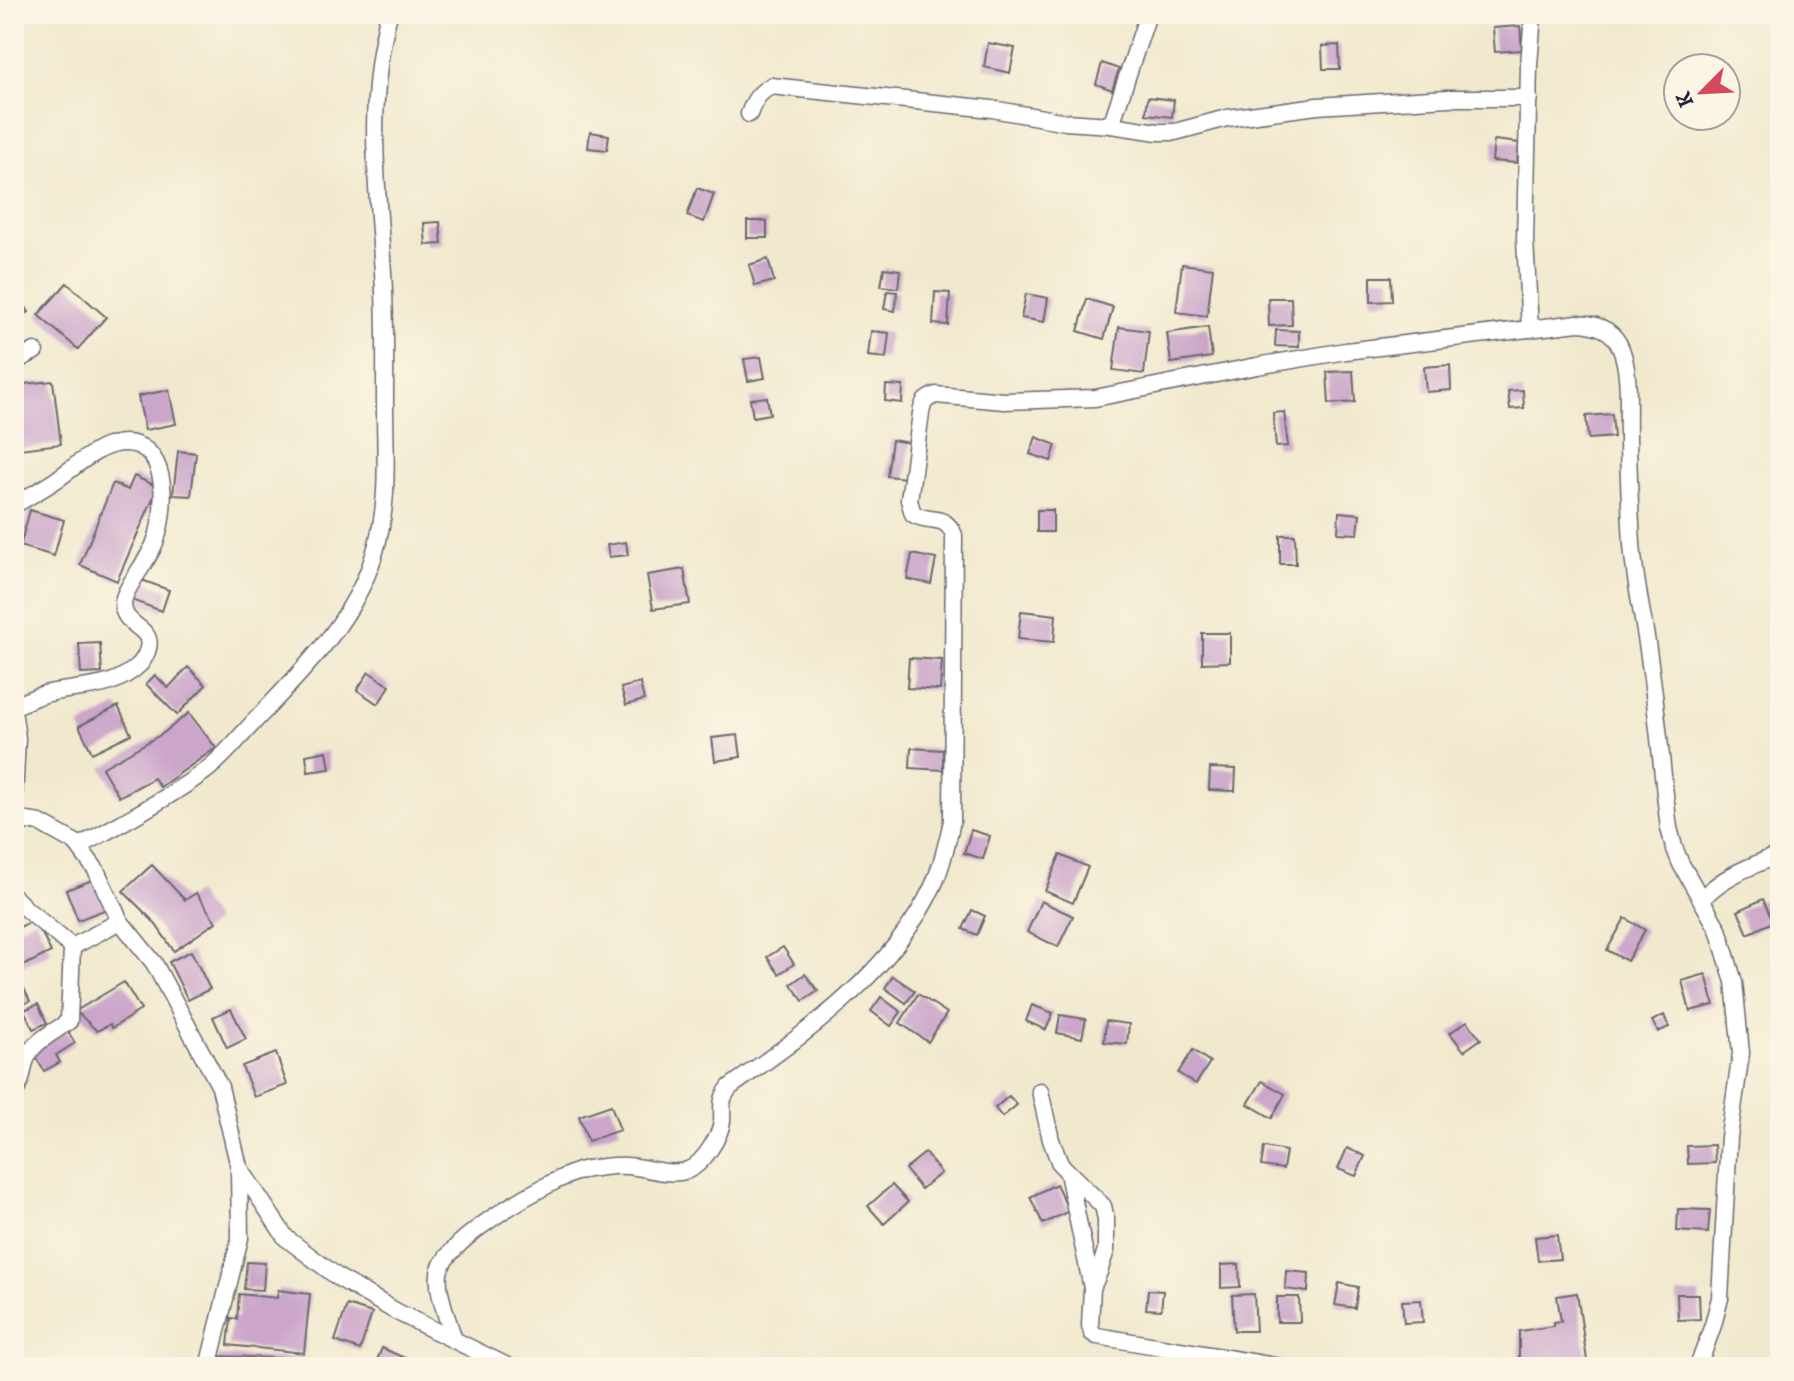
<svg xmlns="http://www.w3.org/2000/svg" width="1794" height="1381" viewBox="0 0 1794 1381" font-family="Alegreya,serif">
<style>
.building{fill:#cba5ca}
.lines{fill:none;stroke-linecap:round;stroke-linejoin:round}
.minor-casing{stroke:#6a686e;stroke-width:19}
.minor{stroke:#fff;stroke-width:16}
</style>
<rect width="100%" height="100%" fill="#fcf5e5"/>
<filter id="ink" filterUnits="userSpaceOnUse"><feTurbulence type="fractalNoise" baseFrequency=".0125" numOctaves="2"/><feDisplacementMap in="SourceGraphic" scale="16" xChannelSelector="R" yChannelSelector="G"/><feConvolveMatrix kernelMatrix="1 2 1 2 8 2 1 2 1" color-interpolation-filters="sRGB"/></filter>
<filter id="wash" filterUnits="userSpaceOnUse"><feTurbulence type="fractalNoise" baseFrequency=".006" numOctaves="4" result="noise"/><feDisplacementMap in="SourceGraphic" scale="32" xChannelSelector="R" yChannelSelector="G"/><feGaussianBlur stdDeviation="1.8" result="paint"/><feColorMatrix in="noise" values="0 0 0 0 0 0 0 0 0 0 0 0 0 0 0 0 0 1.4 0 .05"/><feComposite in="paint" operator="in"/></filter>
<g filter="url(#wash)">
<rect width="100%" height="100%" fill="#f1e9ce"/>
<g id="blocks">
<g class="building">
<polygon points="1520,26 1522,50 1495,52 1493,28"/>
<polygon points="988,43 1015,48 1010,73 984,67"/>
<polygon points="1339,45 1340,69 1323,69 1322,46"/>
<polygon points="1102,63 1119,69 1112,90 1096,84"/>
<polygon points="1148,97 1174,100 1172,117 1146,114"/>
<polygon points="590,132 609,135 607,150 588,148"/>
<polygon points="1494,140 1519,143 1517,163 1492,161"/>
<polygon points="697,188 714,194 704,222 687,216"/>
<rect x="747" y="221" width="20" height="17"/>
<polygon points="440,222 442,244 426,245 424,223"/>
<polygon points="768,259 774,281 755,286 749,265"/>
<polygon points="1182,264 1213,268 1207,316 1176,312"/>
<polygon points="884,268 900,270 898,288 881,286"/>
<polygon points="1371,277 1391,277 1392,301 1371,302"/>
<polygon points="67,283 106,317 78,349 38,315"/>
<polygon points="14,288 29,312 14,320"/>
<polygon points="887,291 897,292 895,311 884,309"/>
<polygon points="935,292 950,293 948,325 933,324"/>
<polygon points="1026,294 1048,298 1044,322 1021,318"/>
<polygon points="1268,298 1291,298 1292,325 1269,326"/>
<polygon points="1087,299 1113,307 1104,339 1078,331"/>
<polygon points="1119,327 1149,331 1144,374 1113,370"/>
<polygon points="1208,327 1212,357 1171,363 1167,333"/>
<polygon points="1276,330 1299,331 1299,347 1275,346"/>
<polygon points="871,331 889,333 886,358 868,356"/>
<polygon points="761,357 765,378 748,381 744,359"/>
<polygon points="1450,365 1451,390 1426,392 1424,367"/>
<polygon points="1353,371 1355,402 1329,404 1327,372"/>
<polygon points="53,381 61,444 20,449 19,434 14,434 14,385"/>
<polygon points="886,385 903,386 902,403 885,401"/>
<polygon points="169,390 176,424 145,430 138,396"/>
<polygon points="1523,390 1524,408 1510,409 1508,391"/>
<polygon points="767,397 770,414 753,417 750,399"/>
<polygon points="1284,412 1288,446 1276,447 1273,413"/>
<polygon points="1612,414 1614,437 1588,439 1586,416"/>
<polygon points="1036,437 1056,445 1051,461 1030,454"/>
<polygon points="892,440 910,443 906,478 887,476"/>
<polygon points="178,451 196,453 191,496 173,495"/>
<polygon points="134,476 158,487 117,581 80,565 113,483 128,490"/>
<polygon points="30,510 64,520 54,556 20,546"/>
<rect x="1037" y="510" width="16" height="22"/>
<polygon points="1339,512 1360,514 1358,534 1338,533"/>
<polygon points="1280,535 1295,535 1296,564 1280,564"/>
<polygon points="626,542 628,555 609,557 607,545"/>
<polygon points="912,554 936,559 931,584 907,579"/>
<polygon points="684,569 690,604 653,609 647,575"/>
<polygon points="139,579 169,590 162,611 131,600"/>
<polygon points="1021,611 1056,615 1054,642 1018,639"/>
<polygon points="1202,633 1230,633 1230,662 1202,663"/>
<polygon points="100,643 102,673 81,674 79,644"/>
<polygon points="909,658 942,660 940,690 907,688"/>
<polygon points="188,667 206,685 177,715 146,684 155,675 168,688"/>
<polygon points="369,672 390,686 378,704 357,690"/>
<polygon points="640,683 644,700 626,705 621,688"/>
<polygon points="118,706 131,734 92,753 79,726"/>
<polygon points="189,713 216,748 160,787 154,778 119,797 102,768 162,734"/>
<polygon points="738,735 741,757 715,761 712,738"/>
<polygon points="911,748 943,750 943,770 910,768"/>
<polygon points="327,751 330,769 308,772 306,755"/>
<polygon points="1210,768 1236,769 1235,791 1209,790"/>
<polygon points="971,830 990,836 983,859 964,853"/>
<polygon points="1060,855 1088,867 1073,903 1045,891"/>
<polygon points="152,865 185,900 196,893 216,922 174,951 154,922 123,891"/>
<polygon points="100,877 112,907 78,920 66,890"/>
<polygon points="1763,899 1773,922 1748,934 1738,911"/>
<polygon points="1041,901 1073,916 1058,947 1027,932"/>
<polygon points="972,910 985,916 977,935 963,929"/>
<polygon points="1625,918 1645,930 1627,961 1607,950"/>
<polygon points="35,919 51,952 15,970 30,1001 17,1007 14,1002 14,930"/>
<polygon points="783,947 794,964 779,974 767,957"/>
<polygon points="191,951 210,989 188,1000 169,962"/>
<polygon points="805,974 818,991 803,1001 791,984"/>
<polygon points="1706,974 1714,1005 1690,1011 1682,981"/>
<polygon points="893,976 915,991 906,1003 885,988"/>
<polygon points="124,982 141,1010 112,1028 110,1024 97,1031 76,1011"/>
<polygon points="918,994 947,1013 928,1042 900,1023"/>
<polygon points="881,997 901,1012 891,1026 871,1011"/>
<polygon points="38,1004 47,1023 33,1029 24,1010"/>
<polygon points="1032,1005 1053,1013 1046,1030 1026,1021"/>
<polygon points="231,1009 246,1039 227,1048 213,1017"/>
<polygon points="1060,1015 1086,1019 1082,1038 1057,1033"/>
<polygon points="1664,1015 1669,1027 1658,1032 1652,1021"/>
<polygon points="1106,1021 1129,1024 1127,1044 1104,1042"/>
<polygon points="1467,1021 1481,1039 1464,1051 1450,1033"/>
<polygon points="67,1030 75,1043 56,1055 60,1062 44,1071 32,1051"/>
<polygon points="1193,1050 1210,1062 1196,1084 1178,1073"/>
<polygon points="276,1053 287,1085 254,1097 242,1066"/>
<polygon points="1262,1081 1285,1094 1272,1118 1248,1104"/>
<polygon points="1009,1096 1017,1105 1002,1117 995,1108"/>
<polygon points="611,1105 620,1130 588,1141 579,1116"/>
<polygon points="1714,1145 1715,1163 1688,1164 1687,1146"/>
<polygon points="1264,1147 1286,1151 1283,1169 1261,1166"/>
<polygon points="1347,1148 1365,1156 1356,1176 1338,1169"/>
<polygon points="925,1153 941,1173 921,1189 905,1169"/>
<polygon points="1056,1184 1069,1211 1043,1224 1030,1197"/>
<polygon points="892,1185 908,1202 884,1224 868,1206"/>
<polygon points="1678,1209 1710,1210 1708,1233 1677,1231"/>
<polygon points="1557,1235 1560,1259 1538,1261 1535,1237"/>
<polygon points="247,1262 265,1263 263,1290 244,1289"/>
<polygon points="1239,1264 1240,1287 1221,1288 1221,1265"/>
<polygon points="1286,1271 1309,1273 1308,1292 1285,1289"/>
<polygon points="1339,1283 1358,1287 1355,1308 1335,1305"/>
<polygon points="278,1290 310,1294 304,1353 228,1345 231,1318 237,1319 239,1294 277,1298"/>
<polygon points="1148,1290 1163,1291 1161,1310 1146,1309"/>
<polygon points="1577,1293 1588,1367 1519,1367 1519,1331 1554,1326 1554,1322 1561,1321 1557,1296"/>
<polygon points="1254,1294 1256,1331 1234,1331 1232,1295"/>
<polygon points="1677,1294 1699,1294 1700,1319 1678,1320"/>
<polygon points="1277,1297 1299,1297 1300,1322 1277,1322"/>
<polygon points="1421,1300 1423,1322 1404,1323 1402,1301"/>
<polygon points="347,1305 372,1313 360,1350 335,1341"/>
<polygon points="382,1348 425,1367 374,1367"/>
<polygon points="218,1356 307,1359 307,1367 218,1367"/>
<polygon points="1662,1360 1663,1367 1627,1367 1627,1364"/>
</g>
</g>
</g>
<g filter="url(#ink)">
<use href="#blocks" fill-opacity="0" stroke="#6a686e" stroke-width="2"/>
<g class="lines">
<defs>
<g id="minor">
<path d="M749 114C754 101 758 93 771 86L992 109 1066 122 1111 125 1158 132H1175L1227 118 1317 106 1448 98H1529"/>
<polyline points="1111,125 1148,14"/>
<polyline points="1530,329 1525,240 1529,65 1533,14"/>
<polyline points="14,362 35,351"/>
<path d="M14 505C28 497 43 489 56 480 78 465 107 435 137 445 171 457 165 519 154 545 147 562 129 582 124 598 117 627 154 625 148 648 147 654 143 660 140 664 114 689 86 686 54 692 40 694 27 700 14 707"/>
<polyline points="14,717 17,738 14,799"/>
<polyline points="14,819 40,823 76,843 96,870 120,921"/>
<path d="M79 846C121 824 165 800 204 772 222 759 236 741 251 725 298 675 353 624 374 555 390 503 385 459 385 406 385 361 386 317 383 272 377 184 366 101 389 14"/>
<polyline points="14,897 26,909 72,947"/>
<path d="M1702 899C1722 876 1752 866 1780 854"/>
<polyline points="1040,1091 1051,1140 1060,1164 1103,1206 1106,1219 1106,1250 1099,1272 1092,1288 1090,1325 1092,1333 1097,1336 1281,1367"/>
<path d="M14 1092C24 1082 21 1067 28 1055 36 1040 56 1031 69 1021L72 947 120 921 154 963 220 1087 239 1167 286 1238 339 1278 397 1312 509 1367"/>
<polyline points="1068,1173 1092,1288"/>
<path d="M454 1340C449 1322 434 1287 440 1269 452 1236 546 1182 579 1171 586 1169 595 1168 603 1167 611 1166 619 1165 627 1166 647 1167 669 1177 688 1170 703 1164 720 1137 722 1121 723 1105 719 1101 730 1087 805 1034 893 972 933 886 942 866 947 843 952 821L954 535C945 513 930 524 913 514L909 500 921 413C923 402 925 399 936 395L1004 401 1095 398 1257 366 1346 351 1578 323C1598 324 1614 330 1621 349 1631 375 1627 407 1628 434 1628 471 1630 507 1632 544 1635 585 1645 624 1650 664 1658 719 1662 773 1669 828L1674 847 1681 864 1718 929 1734 982 1741 1053 1729 1137 1720 1298 1713 1325 1698 1367"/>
<polyline points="208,1367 240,1238 239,1169"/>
</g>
</defs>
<use href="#minor" class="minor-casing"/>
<use href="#minor" class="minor"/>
</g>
</g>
<rect width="1794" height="1381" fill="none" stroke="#fcf5e5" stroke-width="48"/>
<g transform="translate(1702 92) rotate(246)"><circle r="38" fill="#fcf5e5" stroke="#a5a1a1" stroke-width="2"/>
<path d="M0-6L14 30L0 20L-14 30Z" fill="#d1495b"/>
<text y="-12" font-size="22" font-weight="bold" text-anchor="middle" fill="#22223b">K</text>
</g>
</svg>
